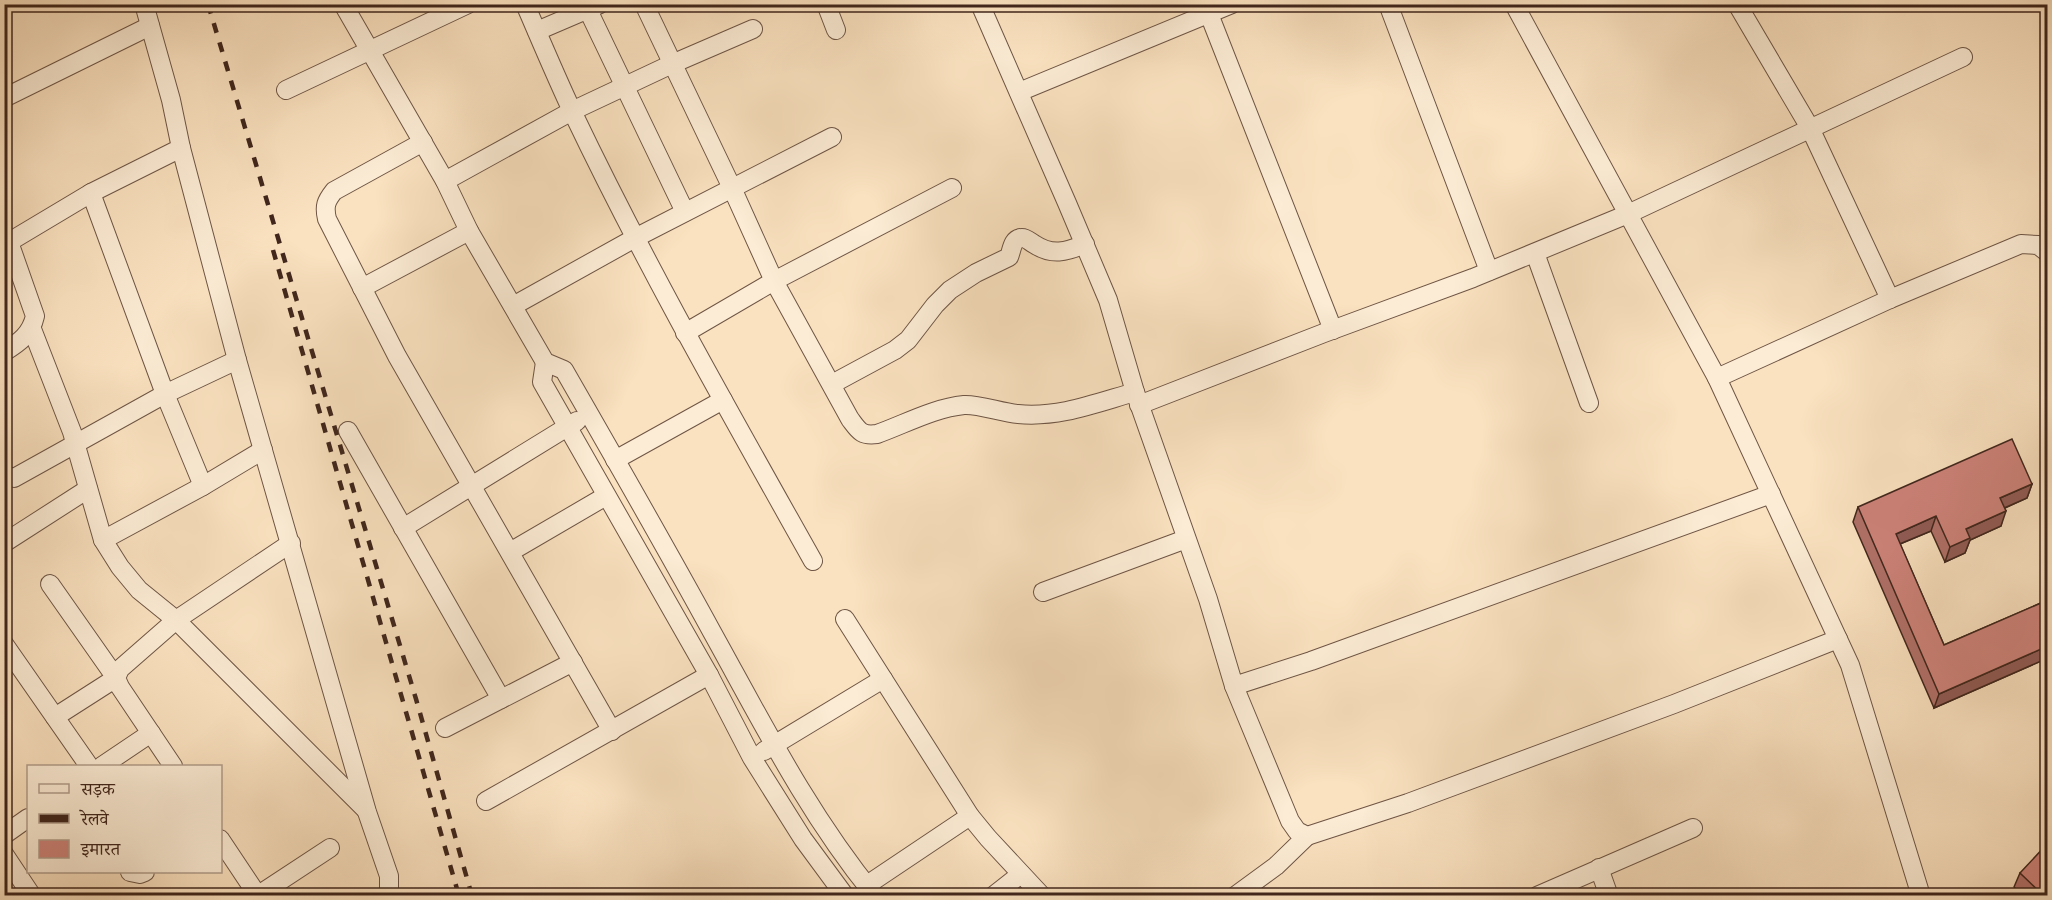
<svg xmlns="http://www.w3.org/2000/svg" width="2052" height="900" viewBox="0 0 2052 900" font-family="'Old Standard TT','Noto Serif Devanagari',serif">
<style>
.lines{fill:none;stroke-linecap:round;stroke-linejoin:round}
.minor-casing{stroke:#6e5545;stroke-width:20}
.minor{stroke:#fcecd5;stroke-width:18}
.rail{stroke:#40261c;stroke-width:4.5;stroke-dasharray:10 10;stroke-linecap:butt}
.wall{fill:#b07068;stroke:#40261c;stroke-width:1.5}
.shaded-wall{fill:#905b55;stroke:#40261c;stroke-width:1.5}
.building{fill:#cd8279;stroke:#40261c;stroke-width:1.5}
</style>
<rect width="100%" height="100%" fill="#fae1bf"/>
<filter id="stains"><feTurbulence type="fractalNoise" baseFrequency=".00333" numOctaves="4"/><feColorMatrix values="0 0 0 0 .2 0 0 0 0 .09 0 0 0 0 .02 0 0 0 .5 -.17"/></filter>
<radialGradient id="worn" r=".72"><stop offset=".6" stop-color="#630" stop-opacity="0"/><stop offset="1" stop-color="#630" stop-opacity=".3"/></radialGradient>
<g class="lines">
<defs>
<g id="minor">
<path d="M343 4 445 181 469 231 545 362 564 370C614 457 664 544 712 632 763 724 808 814 875 896"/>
<path d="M525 4C541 41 556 77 573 113 646 266 730 413 813 561"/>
<path d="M644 4 732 188 774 281 850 419C859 431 861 436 877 434 905 424 934 408 964 405 979 404 1002 413 1018 414 1059 418 1096 403 1135 392"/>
<polyline points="826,4 836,30"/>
<polyline points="980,4 1067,203 1108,300 1135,392 1208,599 1234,686 1290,821 1297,831 1307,836 1408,803 1674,704 1838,639"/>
<polyline points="1388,4 1489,271"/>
<polyline points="1514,4 1717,378 1850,665 1921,896"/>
<polyline points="1737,4 1810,128 1890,299"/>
<polyline points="588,10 685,212"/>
<polyline points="1209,14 1333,330"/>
<polyline points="537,31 600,4"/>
<polyline points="286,90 468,4"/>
<polyline points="1019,92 1232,4"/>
<polyline points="4,98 150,26"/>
<path d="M423 142 334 191C326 201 324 206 327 219L397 356 612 731"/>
<polyline points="181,148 237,360 367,812 389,876 389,896"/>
<polyline points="445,181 572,111 672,64 753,29"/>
<polyline points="91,193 165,394 203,486"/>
<polyline points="1535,253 1589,403"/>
<polyline points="362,288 469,231"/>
<polyline points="513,306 635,238 832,137"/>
<polyline points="32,329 72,432 103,540 120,567 139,590 176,620 366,810"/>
<polyline points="685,333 774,281 952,188"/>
<path d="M4 352C20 342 31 334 35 316L9 242 91 193 181 148 171 100 144 4"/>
<polyline points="545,362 542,382 709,675 752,758 803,839 845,896"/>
<polyline points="1717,378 1890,299 2021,244 2038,245 2048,253"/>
<path d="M832 384 895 350 908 340 935 305 950 290 976 273 1009 257C1012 250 1012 239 1021 238 1026 237 1030 242 1034 244 1052 256 1066 252 1085 244"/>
<polyline points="1139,405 1324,333 1473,278 1628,214 1963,57"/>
<polyline points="348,431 501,699"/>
<polyline points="615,460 723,400"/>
<polyline points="4,475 14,478 165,394 237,360"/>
<polyline points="403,528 577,421"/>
<polyline points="103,540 203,486 263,450"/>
<polyline points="4,543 88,489"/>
<polyline points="510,552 606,496"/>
<polyline points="50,584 116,678 55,717"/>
<polyline points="1043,592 1186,539"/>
<polyline points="845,619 970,816 988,838 1042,896"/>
<polyline points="4,644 89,766"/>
<polyline points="1234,686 1311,661 1771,494"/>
<polyline points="445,728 573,662"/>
<polyline points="764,751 883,679"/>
<polyline points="102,766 151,733"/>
<polyline points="173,766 120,687 116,678 120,669 176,620 291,543"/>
<polyline points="486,801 709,675"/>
<polyline points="4,835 28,818"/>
<polyline points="220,839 258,896"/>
<polyline points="4,854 32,896"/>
<polyline points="1599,868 1609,896"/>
<polyline points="130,872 140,874 145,872"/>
<polyline points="867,885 970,816"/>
<polyline points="257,896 330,848"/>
<polyline points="993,896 1021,874"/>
<polyline points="1235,896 1276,866 1307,836"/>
<polyline points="1537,896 1693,828"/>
</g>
</defs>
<use href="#minor" class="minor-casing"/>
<use href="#minor" class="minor"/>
<g class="rail">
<polyline points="208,4 416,699 472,896"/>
<polyline points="273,250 459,896"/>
</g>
</g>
<g class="wall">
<polygon points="2032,484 2027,498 2005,508 2001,526 1970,540 1965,553 1945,562 1931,531 1900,544 1944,645 2048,600 2048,658 1934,708 1853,522 1858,507"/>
<polygon points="2020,873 2048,896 2024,896 2014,887"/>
</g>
<g class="shaded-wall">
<polygon points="2032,484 2027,498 1995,512 2000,498"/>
<polygon points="2006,511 2001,526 1970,540 1965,553 1945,562 1950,547 1966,529"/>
<polygon points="1936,516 1931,531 1890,548 1896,534"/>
<polygon points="2048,646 2048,658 1934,708 1939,694"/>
</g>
<g class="building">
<polygon points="2012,439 2032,484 2000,498 2006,511 1966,529 1970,538 1950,547 1936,516 1896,534 1944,645 2048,600 2048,646 1939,694 1858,507"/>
<polygon points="2048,843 2048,896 2044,896 2020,873"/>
</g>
<rect width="2052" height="900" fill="none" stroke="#fae1bf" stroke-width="24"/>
<rect x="6" y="6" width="2040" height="888" fill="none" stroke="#40261c" stroke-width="3"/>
<rect x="12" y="12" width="2028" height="876" fill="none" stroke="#40261c" stroke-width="1.5"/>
<rect x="27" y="765" width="195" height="108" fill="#fcecd5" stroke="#b19d8b" stroke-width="1.5"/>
<rect x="39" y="784" width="30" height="9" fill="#fcecd5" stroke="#b19d8b" stroke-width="1.5"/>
<text x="81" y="795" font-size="18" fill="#40261c">सड़क</text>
<rect x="39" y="814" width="30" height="9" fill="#40261c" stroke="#b19d8b" stroke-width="1.5"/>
<text x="81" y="825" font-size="18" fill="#40261c">रेलवे</text>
<rect x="39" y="840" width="30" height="18" fill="#cd8279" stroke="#b19d8b" stroke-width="1.5"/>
<text x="81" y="855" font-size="18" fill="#40261c">इमारत</text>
<rect width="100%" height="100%" filter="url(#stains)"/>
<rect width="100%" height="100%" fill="url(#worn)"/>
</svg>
